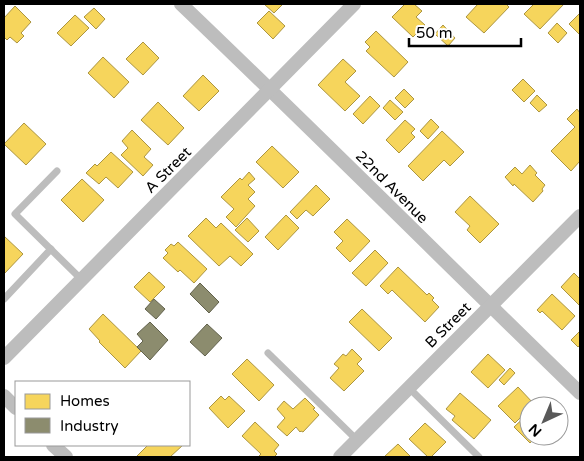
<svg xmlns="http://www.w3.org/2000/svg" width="584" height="461" viewBox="0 0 584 461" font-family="'Varela Round',sans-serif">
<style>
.homes{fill:#f6d55c;stroke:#ac9540}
.industry{fill:#8c8c6e;stroke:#62624d}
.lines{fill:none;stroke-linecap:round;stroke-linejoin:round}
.lane{stroke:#bdbdbd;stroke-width:7}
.street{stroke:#bdbdbd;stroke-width:14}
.labels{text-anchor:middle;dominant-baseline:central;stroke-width:5;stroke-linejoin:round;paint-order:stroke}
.street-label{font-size:15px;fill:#000;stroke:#fff}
</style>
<rect width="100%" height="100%" fill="#fff"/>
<g class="homes">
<polygon points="264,4 283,4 274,13"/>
<polygon points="405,4 414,4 422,11 416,17 425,25 413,37 392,17"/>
<polygon points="478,4 506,4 509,7 484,33 466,17"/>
<polygon points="534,4 564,4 540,29 524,14"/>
<polygon points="15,6 31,22 21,33 24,36 17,43 10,37 7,40 4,37 4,18"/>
<polygon points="94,8 105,19 96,29 84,17"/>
<polygon points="269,11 285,26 273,39 257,23"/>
<polygon points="580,13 580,35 569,24"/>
<polygon points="75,15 89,28 71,46 57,33"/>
<polygon points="557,23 567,33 558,43 548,33"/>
<polygon points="443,25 455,38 448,46 435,34"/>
<polygon points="376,31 408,62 394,77 366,51 370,47 365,42"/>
<polygon points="143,42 159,58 143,75 126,59"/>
<polygon points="103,57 129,82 114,98 88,73"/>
<polygon points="343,59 356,71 345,82 360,96 345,111 318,85"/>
<polygon points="203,75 219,91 199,111 183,96"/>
<polygon points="523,79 535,91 524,102 512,90"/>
<polygon points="404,89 414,99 405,108 395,98"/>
<polygon points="537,95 547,105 539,112 530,103"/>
<polygon points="370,96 380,106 363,124 353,114"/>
<polygon points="390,100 403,112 395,120 383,108"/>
<polygon points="158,102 184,128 168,145 141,120"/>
<polygon points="577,109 580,113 580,161 571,171 551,151 575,127 567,119"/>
<polygon points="431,119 439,127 428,139 420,131"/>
<polygon points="405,120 415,129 411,133 415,137 399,153 386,140"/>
<polygon points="24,123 46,144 26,165 4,144"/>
<polygon points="132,130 151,149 144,157 153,165 143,176 121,155 128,148 122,141"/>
<polygon points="442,131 464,152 450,166 444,160 423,181 408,166"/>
<polygon points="272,146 299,172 283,188 256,162"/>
<polygon points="111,152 133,172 118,188 106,177 99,184 86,173 95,164 97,166"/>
<polygon points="530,165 537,173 535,175 545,185 542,189 543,191 533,202 514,184 513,186 505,177 515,167 522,174"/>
<polygon points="249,172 255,179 248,185 255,192 248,199 255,206 236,227 226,217 234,209 221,197 240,178 242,180"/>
<polygon points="82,179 104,200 83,222 61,200"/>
<polygon points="316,185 330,199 313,216 306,210 297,219 290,212"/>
<polygon points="470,196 499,224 480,243 467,230 470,226 455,212"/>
<polygon points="286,215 299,228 278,250 265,237"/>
<polygon points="206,218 216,228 221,223 253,254 241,266 230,256 219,266 188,236"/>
<polygon points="247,218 259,231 248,242 235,230"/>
<polygon points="347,219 370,241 350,262 336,248 343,241 334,232"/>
<polygon points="4,236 23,254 4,274"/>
<polygon points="178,242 207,269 194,283 180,270 178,272 163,258 168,253 165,250 171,244 174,246"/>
<polygon points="375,250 388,263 366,286 352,273"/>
<polygon points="398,267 427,295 429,293 434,298 432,300 439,307 425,322 392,290 388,294 380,286"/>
<polygon points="149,272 165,287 150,302 134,287"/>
<polygon points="574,273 580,279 580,306 561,287"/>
<polygon points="552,294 575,316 562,330 542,311 540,313 537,310"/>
<polygon points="362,309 392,338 379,351 349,322"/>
<polygon points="103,314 141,351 125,368 99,342 100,341 89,329"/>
<polygon points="580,331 580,345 578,347 571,340"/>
<polygon points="352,349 362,359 357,364 364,371 344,391 330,378 339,368 334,364 343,354 346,356"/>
<polygon points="488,354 505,370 488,388 471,372"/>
<polygon points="247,359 274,385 259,401 232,374"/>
<polygon points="510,368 515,373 504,385 499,380"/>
<polygon points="518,387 534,404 532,406 529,406 529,409 515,423 498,406"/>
<polygon points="460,393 491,420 474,439 452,420 455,416 446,409"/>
<polygon points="221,396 225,400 229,396 245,411 228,428 209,408"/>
<polygon points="305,398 315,408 313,409 319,415 303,432 301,431 300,432 296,427 287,436 277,427 285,418 277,409 284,401 293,409"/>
<polygon points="529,413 529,436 537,436 530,443 514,427"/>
<polygon points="255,422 279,445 274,451 277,454 274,457 258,457 261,454 242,436"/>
<polygon points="425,423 446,442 431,457 428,457 409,439"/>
<polygon points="398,444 411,457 384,457"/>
<polygon points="148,445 183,445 170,457 136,457"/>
</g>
<g class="industry">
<polygon points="200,283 219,302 209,313 190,294"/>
<polygon points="154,299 165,309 156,319 145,309"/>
<polygon points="150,322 168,340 150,360 137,347 143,341 137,334"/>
<polygon points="207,324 222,338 205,356 190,342"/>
</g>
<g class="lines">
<g class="lane">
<polyline points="57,171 15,214 82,280"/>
<polyline points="4,299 51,249"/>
<polyline points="268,353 357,440"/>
<polyline points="409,388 479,457"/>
</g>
<g class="street">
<path d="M181 4C315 132 447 264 580 393"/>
<polyline points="4,358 354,4"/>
<polyline points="4,396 16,408"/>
<polyline points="53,445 66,457"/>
<polyline points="340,457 580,216"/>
</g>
</g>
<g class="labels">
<g class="street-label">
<text transform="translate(168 170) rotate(-45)">A Street</text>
<text transform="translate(392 187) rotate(45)">22nd Avenue</text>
<text transform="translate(448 325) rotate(-45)">B Street</text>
</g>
</g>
<rect width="584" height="461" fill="none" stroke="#000000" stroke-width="10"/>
<rect x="15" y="381" width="175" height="65" fill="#ffffff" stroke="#999999"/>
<rect x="25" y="394" width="25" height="15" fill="#f6d55c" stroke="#999999"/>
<text x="60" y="406" font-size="15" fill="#000000">Homes</text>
<rect x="25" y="418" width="25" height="15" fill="#8c8c6e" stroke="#999999"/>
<text x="60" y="431" font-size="15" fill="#000000">Industry</text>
<g transform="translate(544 421) rotate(224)"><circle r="24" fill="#ffffff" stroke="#999999"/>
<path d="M0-4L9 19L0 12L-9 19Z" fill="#595959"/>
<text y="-8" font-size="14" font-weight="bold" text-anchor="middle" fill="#000000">N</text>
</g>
<path d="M409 38v8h112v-8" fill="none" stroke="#000000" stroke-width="2.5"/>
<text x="416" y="38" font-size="15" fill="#000000" stroke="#ffffff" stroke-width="4" paint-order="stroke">50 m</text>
</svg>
